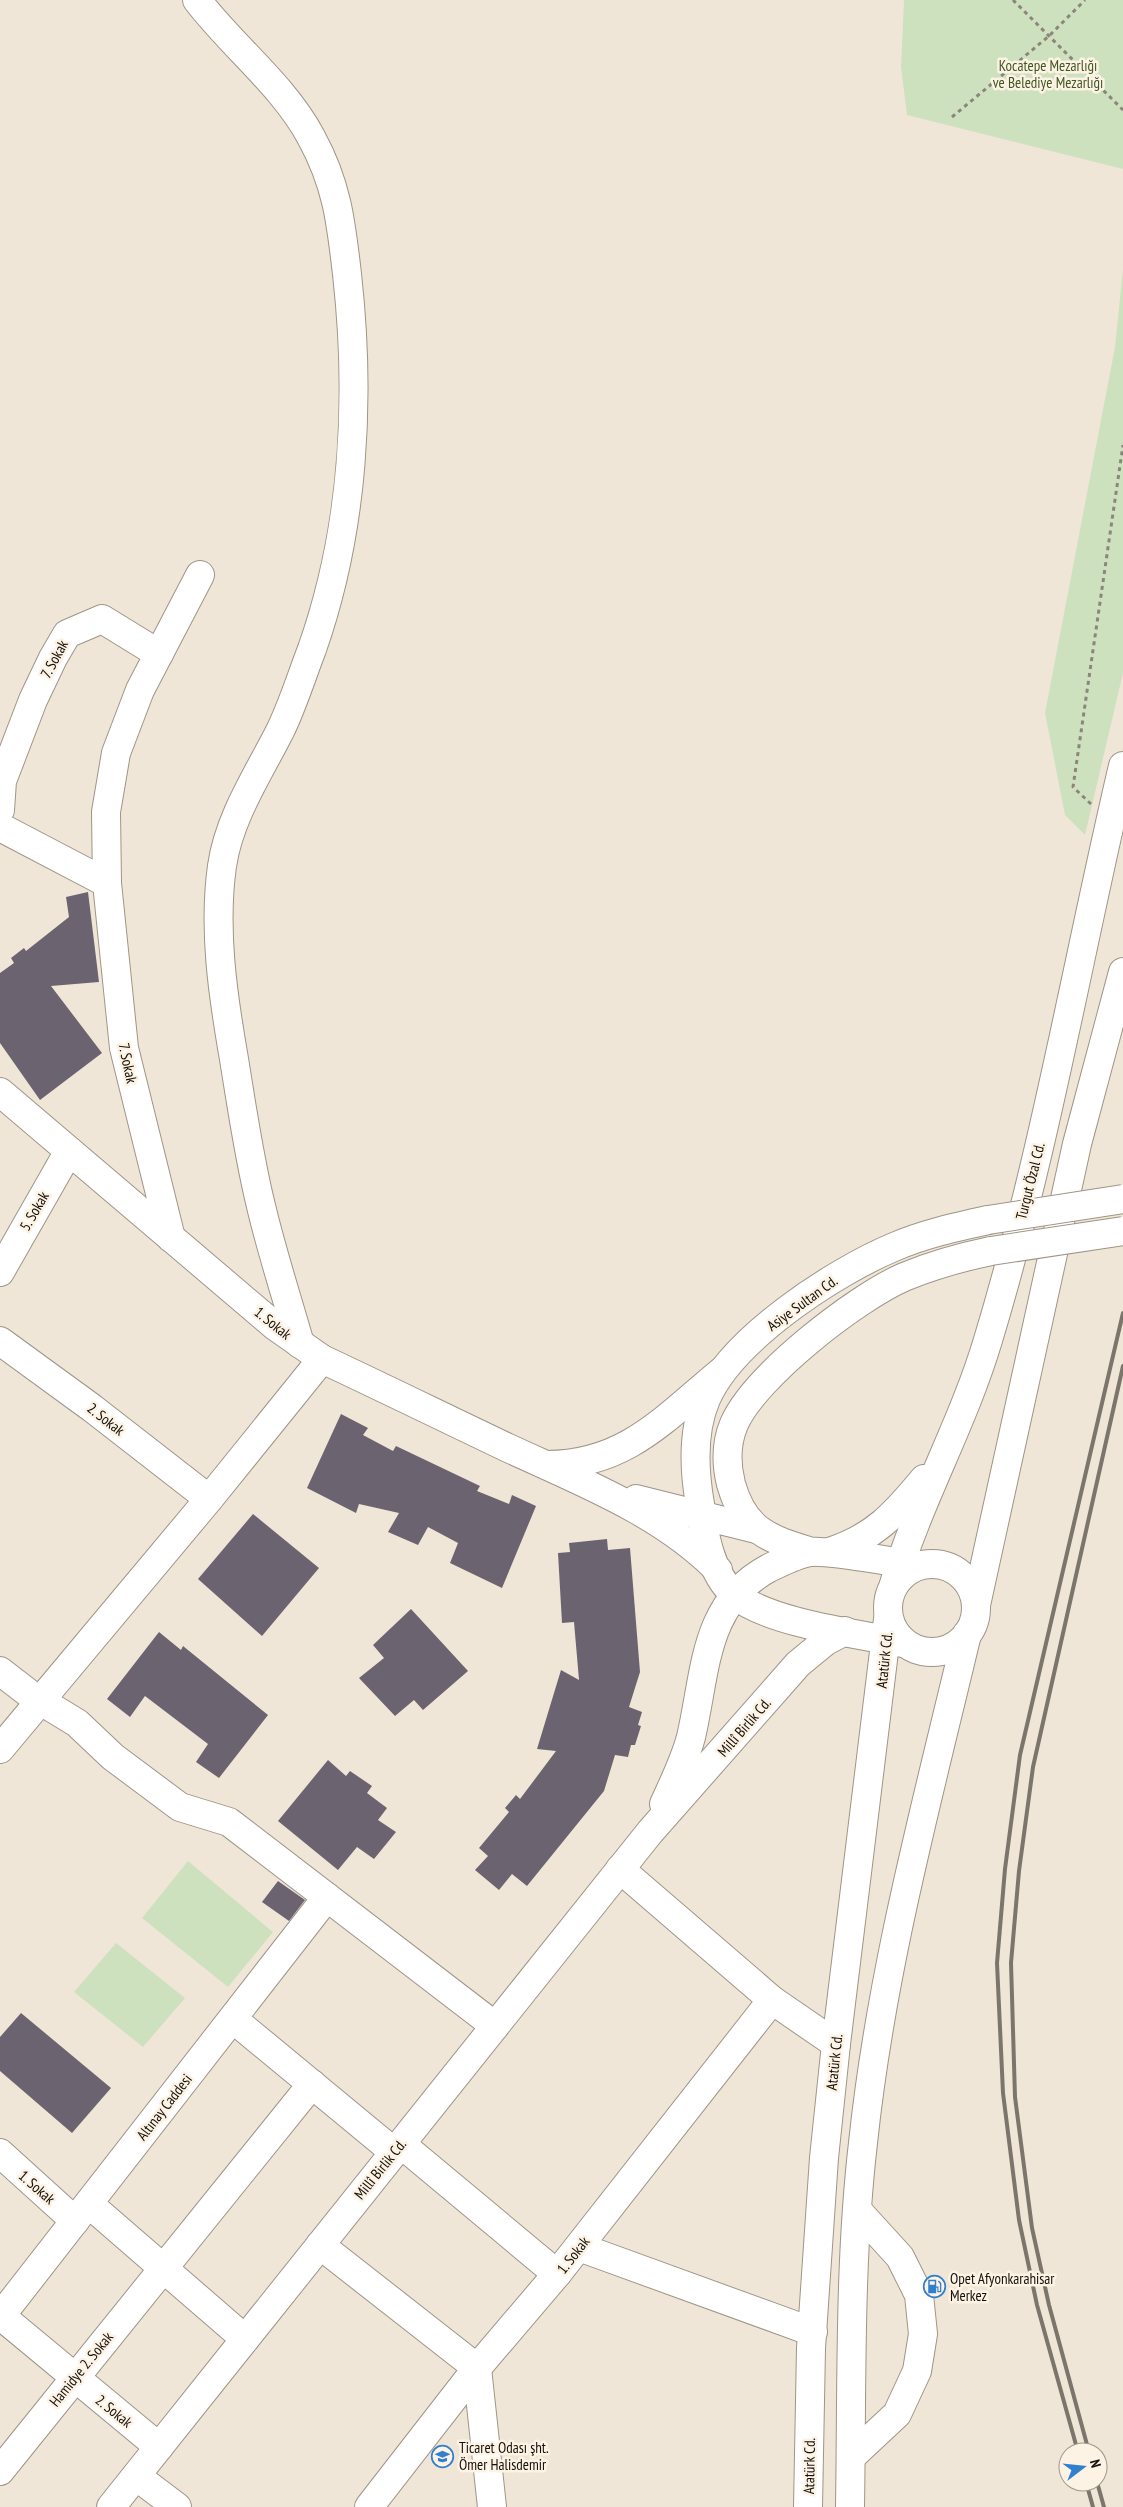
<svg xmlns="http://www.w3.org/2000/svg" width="1123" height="2507" viewBox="0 0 1123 2507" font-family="'PT Sans Narrow',sans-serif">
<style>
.green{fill:#cee1bf}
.building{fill:#6c6370}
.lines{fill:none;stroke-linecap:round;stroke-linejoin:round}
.minor-casing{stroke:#9e9587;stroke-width:30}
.major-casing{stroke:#9e9587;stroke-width:30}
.path{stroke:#8c857b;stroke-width:3;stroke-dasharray:4 4;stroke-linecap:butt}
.minor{stroke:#fff;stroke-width:28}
.major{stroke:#fff;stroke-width:28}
.rail{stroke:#7c756c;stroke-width:4}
.major-bridge-casing{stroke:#9e9587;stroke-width:30;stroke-linecap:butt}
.major-bridge{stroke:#fff;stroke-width:28}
.labels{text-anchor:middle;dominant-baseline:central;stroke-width:5;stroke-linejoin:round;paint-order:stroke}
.park-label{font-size:15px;fill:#3e5723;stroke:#fdf3e4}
.street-label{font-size:15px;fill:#14100b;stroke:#fdf3e4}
.poi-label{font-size:15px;fill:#14100b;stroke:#fdf3e4;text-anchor:start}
</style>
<rect width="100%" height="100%" fill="#f0e6d7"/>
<g class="green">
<polygon points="904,0 1123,0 1123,169 907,115 901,67"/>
<polygon points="1123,269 1123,673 1085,835 1065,815 1045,713 1115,347"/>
<polygon points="188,1861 273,1932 228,1987 142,1918"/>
<polygon points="116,1943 185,1998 143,2047 74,1992"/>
</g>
<g class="building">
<polygon points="88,892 99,982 51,986 102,1053 40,1100 0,1043 0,973 14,963 11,958 24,948 26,951 69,917 66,897"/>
<polygon points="341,1414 368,1428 363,1435 393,1451 396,1446 480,1486 477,1491 509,1504 512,1495 536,1506 502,1588 450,1563 458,1543 428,1527 418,1545 388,1532 399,1513 359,1504 356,1513 307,1488"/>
<polygon points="253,1514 319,1568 262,1636 198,1579"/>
<polygon points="607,1539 608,1550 630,1548 640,1672 629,1707 642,1712 638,1725 641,1726 635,1745 631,1745 628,1757 615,1755 604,1791 527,1886 512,1874 499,1890 475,1870 488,1856 479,1848 509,1812 505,1808 516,1795 520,1799 556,1751 537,1749 561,1670 579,1680 574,1622 562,1623 558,1553 570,1552 569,1543"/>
<polygon points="411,1609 468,1671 423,1710 414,1700 395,1716 359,1678 384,1658 373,1645"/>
<polygon points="159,1632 181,1650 183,1646 268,1715 219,1778 196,1762 208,1744 145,1696 130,1717 107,1699"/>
<polygon points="328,1760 346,1776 350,1771 372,1786 367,1793 387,1808 378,1820 396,1832 374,1859 357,1847 338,1870 278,1821"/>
<polygon points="278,1881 305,1900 289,1921 262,1902"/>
<polygon points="21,2013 111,2088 72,2133 0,2071 0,2037"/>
</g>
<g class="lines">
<defs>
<g id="minor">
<path d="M197 0C232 46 284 86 311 137 337 184 341 222 347 274 361 399 354 530 312 649 302 675 293 704 281 729 259 773 229 817 222 866 213 930 223 996 234 1059 242 1108 249 1158 261 1206 272 1253 287 1298 300 1344"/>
<polyline points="0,810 2,781 33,700 53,658 67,634 102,619 159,654"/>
<polyline points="0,827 107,883"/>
<path d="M0 1092 275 1326 322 1359C384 1388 445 1418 506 1447 579 1481 661 1512 718 1570"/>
<polyline points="171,1238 124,1048 107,883 106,812 116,753 140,690 200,575"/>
<polyline points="0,1272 69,1151"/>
<polyline points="0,1341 92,1408 209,1499"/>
<path d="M547 1465C626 1465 666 1417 722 1371"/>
<polyline points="636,1499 756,1529"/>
<polyline points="0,1671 31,1695 77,1723 113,1757 180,1807 229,1822 495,2026"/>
<polyline points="0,1749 209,1499 322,1359"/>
<polyline points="620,1869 772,2000 836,2044"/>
<polyline points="233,2019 394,2152"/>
<polyline points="401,2144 557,2274"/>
<polyline points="0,2153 75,2221"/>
<polyline points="89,2204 245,2339"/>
<polyline points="320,2245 477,2368 492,2507"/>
<polyline points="579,2247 813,2332"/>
<polyline points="1,2316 159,2447"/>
<polyline points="0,2317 327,1897"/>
<polyline points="851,2457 897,2414 917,2371 923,2334 919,2295 900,2257 858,2211"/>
<polyline points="0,2471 312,2084"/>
<polyline points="136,2476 177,2507"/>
<polyline points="369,2507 477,2368 557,2274 772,2000"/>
</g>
<g id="major">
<path d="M812 1552C769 1539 744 1531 731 1484 726 1464 726 1443 734 1424 755 1376 856 1298 904 1277 933 1265 962 1257 991 1251"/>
<path d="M829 1552C874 1538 895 1514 924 1479"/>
<circle cx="932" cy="1608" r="44"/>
<path d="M894 1584C919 1500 963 1424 988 1340 1045 1152 1078 957 1123 766"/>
<polyline points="976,1605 1077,1144 1123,972"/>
<path d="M903 1643C859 1634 767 1623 734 1594 710 1573 704 1533 700 1504 694 1470 692 1432 706 1399 732 1339 834 1272 894 1247 924 1234 956 1227 988 1220"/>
<path d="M664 1804C674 1782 685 1760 691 1737 706 1673 703 1603 769 1568 782 1562 797 1554 811 1552 818 1551 827 1553 834 1553 862 1556 889 1561 917 1566"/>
<polyline points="111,2507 650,1832 798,1664 826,1641 845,1631"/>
<polyline points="808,2507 811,2348 824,2158 836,2044 888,1619"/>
<path d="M850 2507C852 2386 849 2263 863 2143 881 1971 927 1802 967 1634"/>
</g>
</defs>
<use href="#minor" class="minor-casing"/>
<use href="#major" class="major-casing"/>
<g class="path">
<polyline points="1013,0 1123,110"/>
<polyline points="952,117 1049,36 1085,0"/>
<polyline points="1091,804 1073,787 1123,445"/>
</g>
<use href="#minor" class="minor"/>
<use href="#major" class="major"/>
<g class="rail">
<polyline points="1078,2452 1037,2305 1019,2220 1003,2093 997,1963 1005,1869 1020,1755 1123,1313"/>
<polyline points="1089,2452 1049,2305 1032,2228 1015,2097 1011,1963 1019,1871 1033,1767 1123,1366"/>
<polyline points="1086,2482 1093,2507"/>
<polyline points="1097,2482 1104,2507"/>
</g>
<defs>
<g id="major-bridge">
<polyline points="988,1220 1123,1199"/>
<polyline points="991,1251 1123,1231"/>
</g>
</defs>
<use href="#major-bridge" class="major-bridge-casing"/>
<use href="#major-bridge" class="major-bridge"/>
</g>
<defs>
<symbol id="fuel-ring" viewBox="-11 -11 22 22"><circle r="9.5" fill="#fdf3e4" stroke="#317fcf" stroke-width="1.5"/><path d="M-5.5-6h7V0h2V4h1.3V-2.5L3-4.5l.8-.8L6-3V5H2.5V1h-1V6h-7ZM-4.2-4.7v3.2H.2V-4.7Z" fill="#317fcf"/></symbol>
<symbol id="school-ring" viewBox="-11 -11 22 22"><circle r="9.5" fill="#fdf3e4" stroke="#317fcf" stroke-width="1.5"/><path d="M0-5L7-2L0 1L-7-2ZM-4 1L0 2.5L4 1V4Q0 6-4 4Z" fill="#317fcf"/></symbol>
</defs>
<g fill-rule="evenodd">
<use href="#fuel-ring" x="922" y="2274" width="25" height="25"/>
<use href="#school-ring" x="430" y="2444" width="25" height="25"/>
</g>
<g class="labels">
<g class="park-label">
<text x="1048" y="65">Kocatepe Mezarlığı<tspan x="1048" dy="17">ve Belediye Mezarlığı</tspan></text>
</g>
<g class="street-label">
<text transform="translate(54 659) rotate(-62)">7. Sokak</text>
<text transform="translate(128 1063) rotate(78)">7. Sokak</text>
<text transform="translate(1030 1181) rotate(-76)">Turgut Özal Cd.</text>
<text transform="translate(34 1211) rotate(-60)">5. Sokak</text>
<text transform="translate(802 1303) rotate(-36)">Asiye Sultan Cd.</text>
<text transform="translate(273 1323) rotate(39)">1. Sokak</text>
<text transform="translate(106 1419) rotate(38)">2. Sokak</text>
<text transform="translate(884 1660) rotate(-84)">Atatürk Cd.</text>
<text transform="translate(744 1727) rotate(-49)">Millî Birlik Cd.</text>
<text transform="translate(834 2062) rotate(-84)">Atatürk Cd.</text>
<text transform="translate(164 2107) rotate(-52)">Altınay Caddesi</text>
<text transform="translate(380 2169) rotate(-51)">Millî Birlik Cd.</text>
<text transform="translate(37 2187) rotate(41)">1. Sokak</text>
<text transform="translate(573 2255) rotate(-52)">1. Sokak</text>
<text transform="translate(81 2369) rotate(-51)">Hamidye 2. Sokak</text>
<text transform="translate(114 2411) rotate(39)">2. Sokak</text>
<text transform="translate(809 2466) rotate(-89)">Atatürk Cd.</text>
</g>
<g class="poi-label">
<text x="950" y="2278">Opet Afyonkarahisar<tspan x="950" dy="17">Merkez</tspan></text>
<text x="459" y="2447">Ticaret Odası şht.<tspan x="459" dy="17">Ömer Halisdemir</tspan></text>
</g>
</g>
<g transform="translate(1083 2467) rotate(74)"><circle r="24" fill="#fdf3e4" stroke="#a0988d"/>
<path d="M0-4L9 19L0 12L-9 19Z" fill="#317fcf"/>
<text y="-8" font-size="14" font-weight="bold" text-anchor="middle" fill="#14100b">N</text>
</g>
</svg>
